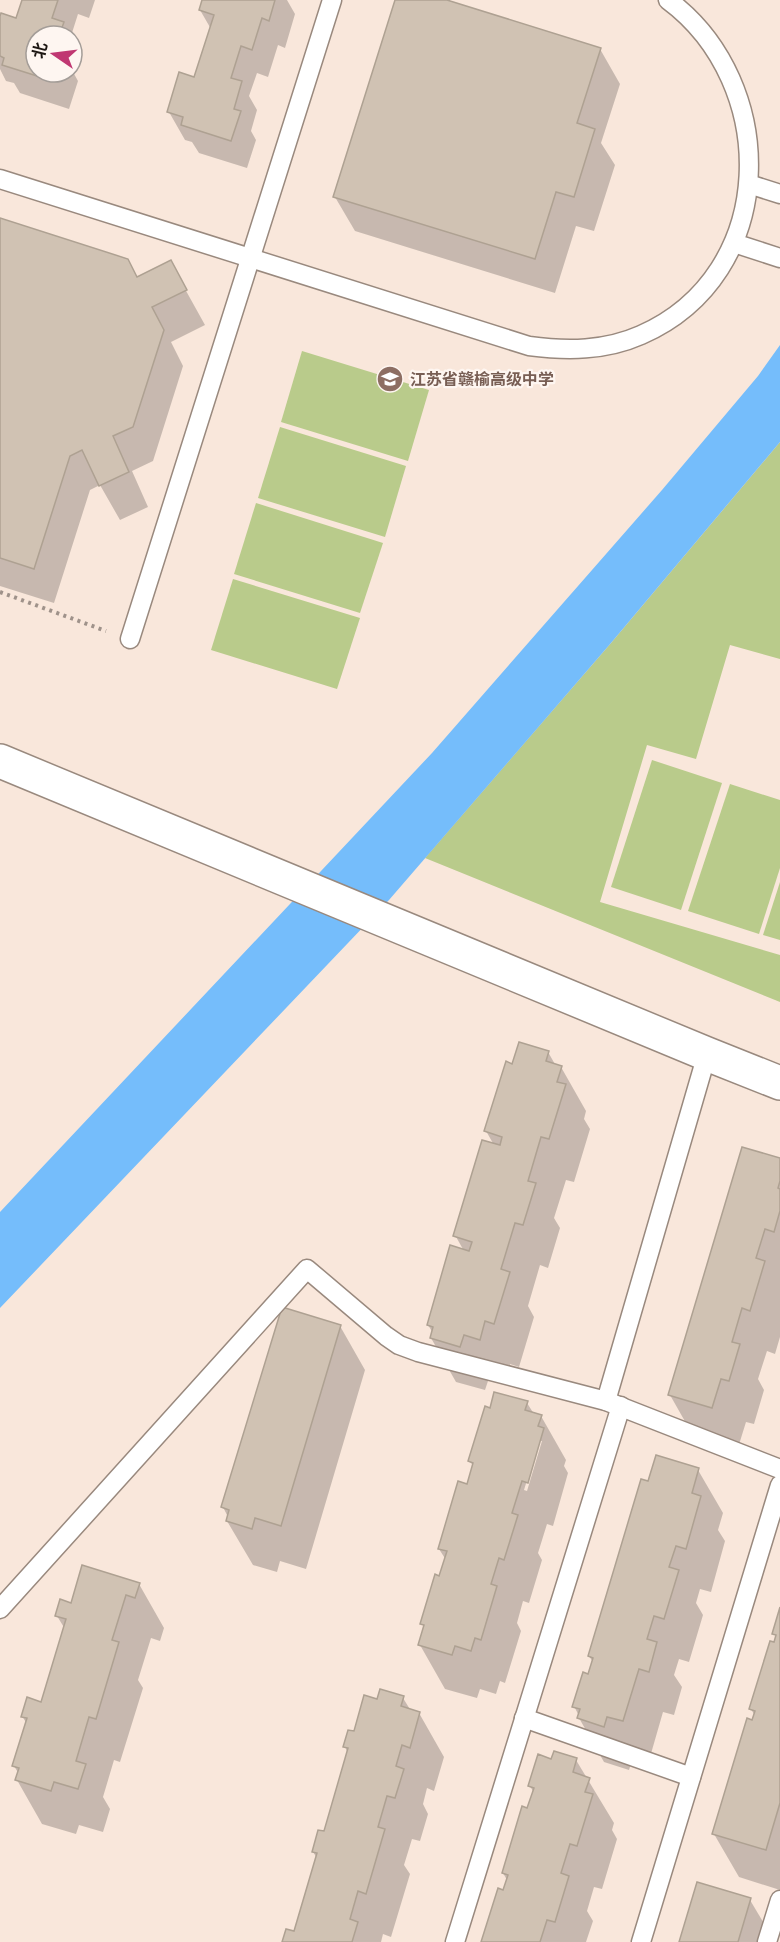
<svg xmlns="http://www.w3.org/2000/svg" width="780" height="1942" viewBox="0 0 780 1942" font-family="'Asap Condensed','Noto Sans SC',sans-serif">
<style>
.green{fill:#b9cb8b}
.water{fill:#75bdfb}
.shadow{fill:#0003;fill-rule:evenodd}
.building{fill:#d0c2b3;stroke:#aea192;stroke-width:1.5}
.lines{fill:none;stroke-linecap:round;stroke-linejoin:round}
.lane-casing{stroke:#99897e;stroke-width:21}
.secondary-casing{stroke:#99897e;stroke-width:36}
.path{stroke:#9f928a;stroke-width:4;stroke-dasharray:3 4.5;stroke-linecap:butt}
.lane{stroke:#fff;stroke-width:18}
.secondary{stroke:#fff;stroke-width:33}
.labels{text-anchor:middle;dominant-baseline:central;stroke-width:4.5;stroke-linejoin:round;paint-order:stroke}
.education-label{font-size:16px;font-weight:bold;fill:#785e54;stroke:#fef6f1;text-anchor:start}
</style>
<rect width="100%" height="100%" fill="#f9e7db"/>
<g class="green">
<polygon points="302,351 429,390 408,461 281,422"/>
<polygon points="280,427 406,466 385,537 258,498"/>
<polygon points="780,442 780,659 730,645 696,759 647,745 600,902 780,955 780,1002 425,858 611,643"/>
<polygon points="256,503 383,543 360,613 234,574"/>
<polygon points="233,579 360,618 337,689 211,650"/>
<polygon points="652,760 722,783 681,910 611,887"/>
<polygon points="730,784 780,800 780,868 759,934 688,911"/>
<polygon points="780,882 780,940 763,935"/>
</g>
<polygon class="water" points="780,345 780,442 611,643 389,900 0,1308 0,1212 432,753 662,490 758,376"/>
<g class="shadow">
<polygon points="23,0 95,0 89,18 78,14 71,36 36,36 36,72 72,72 72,39 79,51 73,72 78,81 69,109 20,93 14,83 6,81 0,69 0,21 17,20"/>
<polygon points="204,0 287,0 295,14 285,48 278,45 268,77 257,73 249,96 257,110 251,131 256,140 247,168 199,153 192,142 185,140 169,112 195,79 211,29 200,10"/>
<polygon points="396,0 442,0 600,49 620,84 601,143 615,165 594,231 576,226 555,293 355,231 335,197"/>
<polygon points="0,219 138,279 170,262 205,325 171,342 183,366 153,461 132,471 148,507 120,520 100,485 90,490 54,603 0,586"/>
<polygon points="548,1052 556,1066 561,1067 586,1111 584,1119 590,1129 574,1182 566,1180 554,1218 560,1228 548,1268 540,1265 528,1306 534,1317 519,1367 510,1364 505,1383 489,1378 485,1390 456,1382 431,1338 433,1333 428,1325 464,1251 455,1235 494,1145 486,1131 513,1065"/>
<polygon points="780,1160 780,1337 775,1354 767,1351 758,1379 764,1390 754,1424 746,1422 737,1451 695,1439 670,1395"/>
<polygon points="340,1326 365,1370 306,1569 280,1561 277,1572 253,1565 227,1521 228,1517 223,1507"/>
<path d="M527 1403 534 1414 541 1416 566 1460 564 1466 568 1473 553 1526 547 1524 538 1553 542 1560 529 1603 523 1601 517 1623 521 1631 505 1683 500 1681 496 1694 480 1689 477 1698 445 1689 420 1645 425 1629 422 1624 440 1578 446 1560 439 1549 468 1486 474 1467 470 1461 491 1409ZM539 1441H542L527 1491 524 1490Z"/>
<polygon points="698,1470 723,1513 718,1530 725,1541 711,1592 700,1589 696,1603 703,1615 689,1662 679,1659 674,1675 682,1687 674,1715 663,1712 648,1764 632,1760 629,1770 604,1762 579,1718 579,1716 574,1706 589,1676 593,1662 589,1656 649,1483"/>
<polygon points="139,1584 164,1628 160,1641 151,1638 138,1680 143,1688 120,1762 114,1760 103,1797 110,1809 103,1832 79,1825 76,1834 42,1824 17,1780 19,1774 14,1766 27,1724 22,1716 42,1703 65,1629 57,1616 72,1604"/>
<polygon points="780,1613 780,1890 739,1877 714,1834 755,1716 751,1709 777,1639 774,1633"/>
<polygon points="403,1698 411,1711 419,1713 444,1757 434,1791 427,1788 423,1804 428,1814 420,1841 412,1839 404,1865 410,1874 391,1937 383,1934 381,1942 284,1942 295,1933 317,1858 313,1852 325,1833 348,1753 345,1747 378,1701"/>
<polygon points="576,1760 614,1823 612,1830 617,1839 602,1889 594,1887 587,1911 593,1921 586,1942 483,1942 504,1891 507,1880 503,1873 534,1793 530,1786 552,1761"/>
<polygon points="750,1900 775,1942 681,1942"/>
</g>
<g class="building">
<polygon points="22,0 58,0 52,18 64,22 59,36 36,36 36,72 56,72 53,81 2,65 4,58 0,56 0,16 1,13 16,18"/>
<polygon points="202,0 275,0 269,21 262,18 252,50 241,46 231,78 242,81 234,109 241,111 231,141 181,125 183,117 167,112 179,72 194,77 214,15 199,10"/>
<polygon points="395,0 447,0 601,48 577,123 595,129 574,197 556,192 535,259 333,197"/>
<polygon points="0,218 128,259 137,277 171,260 187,290 152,307 164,330 133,427 113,436 129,472 99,486 82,450 70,456 34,569 0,558"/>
<polygon points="519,1042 549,1051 546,1061 562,1066 557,1082 566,1084 549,1139 541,1137 528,1181 536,1183 523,1225 515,1223 501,1269 510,1272 494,1324 485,1321 480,1340 464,1335 460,1347 430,1338 433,1327 427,1325 450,1245 469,1251 472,1242 453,1236 482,1140 500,1145 502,1137 484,1131 506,1061 512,1064"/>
<polygon points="742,1147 780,1158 780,1181 778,1188 780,1189 780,1211 774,1232 765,1229 756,1258 765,1261 750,1311 742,1308 732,1342 740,1344 729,1381 721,1379 712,1408 668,1395"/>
<polygon points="282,1307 341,1325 281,1526 255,1518 252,1529 226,1521 229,1510 221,1507"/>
<polygon points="494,1392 528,1401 525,1410 542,1415 538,1426 544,1428 528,1483 522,1481 512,1513 518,1515 504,1560 499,1558 491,1584 497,1586 481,1640 475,1638 471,1651 455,1646 452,1655 418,1645 424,1625 420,1624 435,1574 439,1576 447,1551 438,1549 458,1481 467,1484 473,1463 468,1461 485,1406 490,1408"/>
<polygon points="656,1455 699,1468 692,1493 701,1496 686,1549 676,1546 669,1567 679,1570 664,1619 654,1616 647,1639 657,1642 649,1672 639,1669 623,1721 607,1717 604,1727 577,1718 580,1709 572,1707 583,1672 588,1674 593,1658 588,1656 641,1479 648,1481"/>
<polygon points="82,1565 140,1583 135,1598 126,1595 112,1640 119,1642 96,1719 89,1717 76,1761 86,1764 78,1789 54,1782 51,1791 15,1780 19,1768 12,1766 27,1718 21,1717 27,1697 41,1702 66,1619 55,1616 60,1599 71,1603"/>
<polygon points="780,1607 780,1803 766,1850 712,1834 747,1718 752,1720 755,1711 749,1709 770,1641 774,1642 776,1635 772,1634"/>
<polygon points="380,1689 404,1696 401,1706 420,1712 410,1748 402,1745 396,1766 404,1769 395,1798 387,1796 378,1827 385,1829 366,1894 358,1891 350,1919 358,1922 352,1942 282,1942 286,1929 294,1931 317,1853 312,1852 318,1830 324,1831 348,1748 343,1747 348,1730 354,1731 364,1695 377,1699"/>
<polygon points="554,1751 577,1758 573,1772 590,1778 585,1792 593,1794 577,1846 570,1844 561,1873 569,1876 555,1922 547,1920 540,1942 481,1942 498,1888 503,1890 508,1875 502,1873 522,1806 527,1808 534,1788 528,1786 538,1754 551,1759"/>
<polygon points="697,1882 751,1898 738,1942 679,1942"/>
</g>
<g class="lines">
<defs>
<g id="lane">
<path d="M0 179 529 346C567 351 605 351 641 335 780 274 780 83 668 0"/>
<polyline points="755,186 780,194"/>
<polyline points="737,244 780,258"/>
<polyline points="130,639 332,0"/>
<polyline points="606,1401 707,1054"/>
<polyline points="0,1609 307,1269 386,1336 399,1345 418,1352 606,1401 780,1469"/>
<polyline points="524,1718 691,1777"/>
<polyline points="455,1942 621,1406"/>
<polyline points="641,1942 780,1485"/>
<polyline points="767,1942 780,1900"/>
</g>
<polyline id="secondary" points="0,761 707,1054 780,1083"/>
</defs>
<use href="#lane" class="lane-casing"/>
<use href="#secondary" class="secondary-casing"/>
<polyline class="path" points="0,592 106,631"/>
<use href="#lane" class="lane"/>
<use href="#secondary" class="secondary"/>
</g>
<defs>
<symbol id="school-disc" viewBox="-11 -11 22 22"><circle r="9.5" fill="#8d6e63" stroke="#fef6f1"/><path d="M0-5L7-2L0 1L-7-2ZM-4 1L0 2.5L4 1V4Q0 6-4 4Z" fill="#fff"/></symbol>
</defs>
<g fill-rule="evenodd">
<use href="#school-disc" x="375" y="364" width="30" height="30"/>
</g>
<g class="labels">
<g class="education-label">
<text x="410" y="379">江苏省赣榆高级中学</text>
</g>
</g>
<g transform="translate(54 54) rotate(284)"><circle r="28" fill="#fef6f1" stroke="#a49d98" stroke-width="1.5"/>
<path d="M0-4.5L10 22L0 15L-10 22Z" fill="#c03772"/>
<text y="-9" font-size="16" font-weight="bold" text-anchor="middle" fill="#1d1713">北</text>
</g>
</svg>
